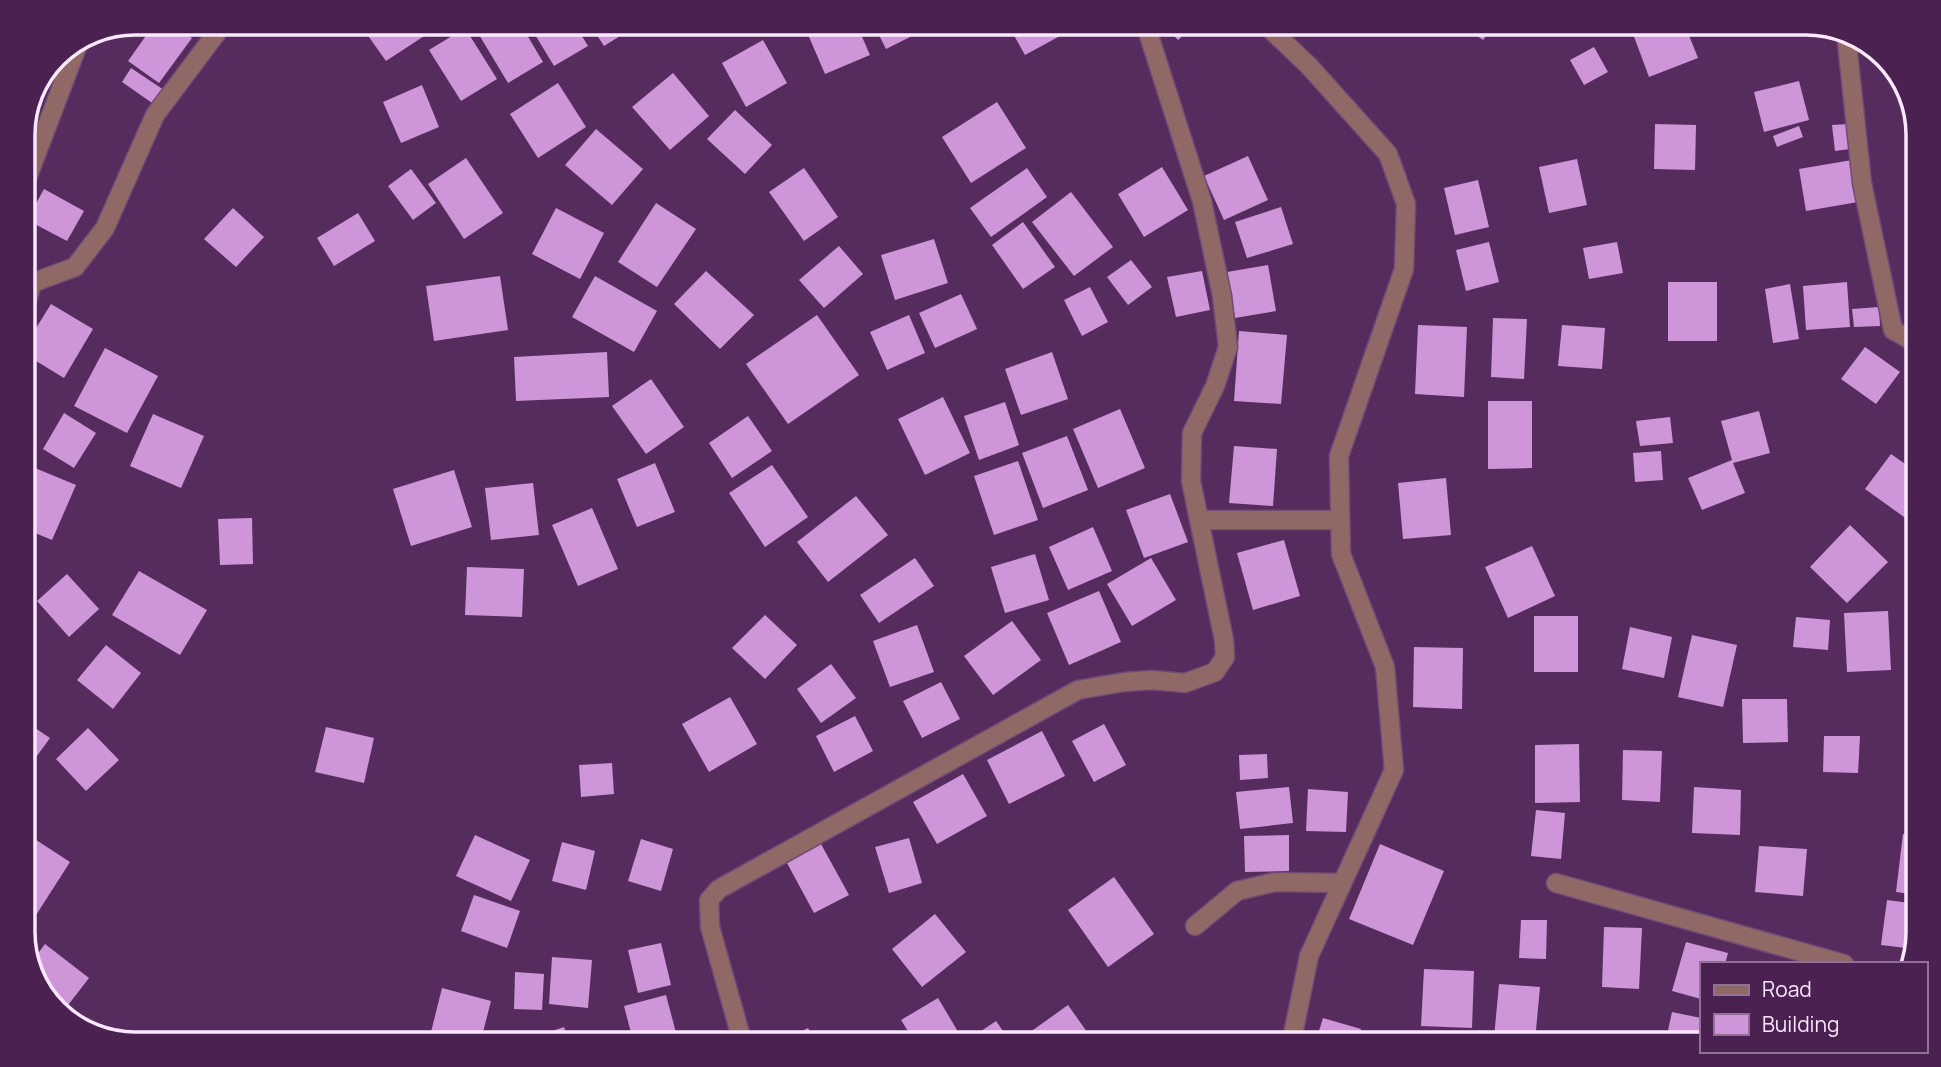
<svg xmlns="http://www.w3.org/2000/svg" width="1941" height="1067" viewBox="0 0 1941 1067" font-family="Manrope,sans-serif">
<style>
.building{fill:#ce96d8}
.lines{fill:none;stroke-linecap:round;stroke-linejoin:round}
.minor-casing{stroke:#704a77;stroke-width:21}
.minor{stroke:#906967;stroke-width:18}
.rim{fill:none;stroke:#fbe7fe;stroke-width:3.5}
</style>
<rect width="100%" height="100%" fill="#552c5d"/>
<g class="building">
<polygon points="155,23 170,23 192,38 159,83 128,61"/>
<polygon points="359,23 444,23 386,61"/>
<polygon points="472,23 520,23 543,62 508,83"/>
<polygon points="528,23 574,23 588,46 554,66"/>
<polygon points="589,23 641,23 604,46"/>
<polygon points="803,23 856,23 870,55 825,74"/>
<polygon points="873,23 928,23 930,27 886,49"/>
<polygon points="1007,23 1066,23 1071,30 1025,55"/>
<polygon points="1162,23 1197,23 1178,40"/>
<polygon points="1459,23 1496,23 1483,40"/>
<polygon points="1653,23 1684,23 1698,58 1649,77 1632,31"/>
<polygon points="465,28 497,79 461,101 429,50"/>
<polygon points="763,40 787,83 746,107 722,63"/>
<polygon points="1594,47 1608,72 1584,85 1570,60"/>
<polygon points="131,68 164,90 155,105 122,82"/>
<polygon points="673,73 709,116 670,150 632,107"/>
<polygon points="1799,81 1809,120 1764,132 1754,92"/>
<polygon points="558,83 586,127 538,158 510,114"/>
<polygon points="422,85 439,127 401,143 383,102"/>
<polygon points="997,102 1026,148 971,183 942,137"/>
<polygon points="735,110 772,145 745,174 707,139"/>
<polygon points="1655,124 1696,125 1695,170 1654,169"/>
<polygon points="1848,124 1850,149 1835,151 1832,125"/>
<polygon points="1799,126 1803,137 1777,147 1773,136"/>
<polygon points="596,129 643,169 612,205 565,165"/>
<polygon points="1248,156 1268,200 1224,220 1204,176"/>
<polygon points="466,158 503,213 464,239 428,184"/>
<polygon points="1577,159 1587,205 1549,213 1539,167"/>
<polygon points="1852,160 1858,202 1806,211 1799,169"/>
<polygon points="1162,167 1188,210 1144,237 1118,194"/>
<polygon points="804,168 838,217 804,241 769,192"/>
<polygon points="1027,168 1047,197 991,237 970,208"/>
<polygon points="411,169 436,203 413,220 388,186"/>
<polygon points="1478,180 1489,227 1455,235 1444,188"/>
<polygon points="44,189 84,211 67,241 27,220"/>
<polygon points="1071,192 1113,247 1074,276 1032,222"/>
<polygon points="656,203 696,229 657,287 618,262"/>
<polygon points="1281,207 1293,244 1247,258 1235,222"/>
<polygon points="233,208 264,237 236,267 204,239"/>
<polygon points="556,208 604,233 580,279 532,254"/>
<polygon points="358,213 375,241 334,266 317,238"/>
<polygon points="1023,222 1055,267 1023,289 992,245"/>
<polygon points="934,239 948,283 895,300 881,255"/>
<polygon points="1489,242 1499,282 1466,291 1456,250"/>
<polygon points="1617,242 1623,273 1589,279 1583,248"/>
<polygon points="1918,244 1918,282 1917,282 1907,247"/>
<polygon points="839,246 863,274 824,308 799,280"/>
<polygon points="1131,260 1152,287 1128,305 1107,277"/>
<polygon points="1268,265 1276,311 1235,318 1227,272"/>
<polygon points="706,271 754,315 720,349 674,304"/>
<polygon points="1202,271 1210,310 1176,317 1167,277"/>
<polygon points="500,276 508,330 434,341 426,286"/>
<polygon points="595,276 657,311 634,352 572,317"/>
<rect x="1668" y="282" width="49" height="59"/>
<polygon points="1847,282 1850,327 1806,330 1803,286"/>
<polygon points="1790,284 1799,339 1773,343 1765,289"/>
<polygon points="1090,287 1108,322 1082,336 1064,300"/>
<polygon points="961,294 977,329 935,348 919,313"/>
<polygon points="51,304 93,329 64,378 23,353 23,349"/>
<polygon points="1879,307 1880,326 1854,327 1852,309"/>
<polygon points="817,315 859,375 788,424 746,364"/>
<polygon points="909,315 925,353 887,370 870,332"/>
<polygon points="1493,318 1527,319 1524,379 1491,377"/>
<polygon points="1418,325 1467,327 1464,397 1415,394"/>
<polygon points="1562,325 1605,328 1602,369 1558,366"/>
<polygon points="1239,331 1287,335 1281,404 1234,401"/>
<polygon points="1865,347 1900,372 1876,404 1841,379"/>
<polygon points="105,348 158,376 127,433 74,406"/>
<polygon points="607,352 609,397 516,401 514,357"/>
<polygon points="1052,352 1068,399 1021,415 1005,369"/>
<polygon points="651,379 684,427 646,454 612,406"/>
<polygon points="943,397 970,453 925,475 898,419"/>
<polygon points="1488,401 1532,401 1532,468 1488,469"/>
<polygon points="1005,402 1019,445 979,460 964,416"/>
<polygon points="1120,409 1145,468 1098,488 1073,429"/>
<polygon points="1759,411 1770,453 1733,463 1745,493 1702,510 1688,478 1732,460 1721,421"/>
<polygon points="64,413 96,433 74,468 43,449"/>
<polygon points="153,414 204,436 181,488 130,466"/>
<polygon points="748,416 772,451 732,478 709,443"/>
<polygon points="1670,417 1673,443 1640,446 1636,421"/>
<polygon points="1067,436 1088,490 1043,508 1022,453"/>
<polygon points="1234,446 1277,449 1273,506 1229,503"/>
<polygon points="1661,451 1663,480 1635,482 1633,453"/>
<polygon points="1891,454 1918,473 1918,527 1865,489"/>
<polygon points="1018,461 1038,520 994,535 974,476"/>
<polygon points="23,463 76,485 52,540 23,528"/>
<polygon points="655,463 675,512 637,527 617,479"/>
<polygon points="772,465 808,517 765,547 729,493"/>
<polygon points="454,470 472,527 411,546 393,489"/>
<polygon points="1446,478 1451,535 1403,539 1398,483"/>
<polygon points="533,483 539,535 491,540 485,488"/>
<polygon points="1170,494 1188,542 1144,558 1126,510"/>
<polygon points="856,496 888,535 828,582 797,542"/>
<polygon points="592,508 618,569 578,586 552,525"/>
<polygon points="252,518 253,564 220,565 218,519"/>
<polygon points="1850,525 1888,562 1847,603 1810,567"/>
<polygon points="1093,527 1112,571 1068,590 1049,547"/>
<polygon points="1284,540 1300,596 1253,610 1237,553"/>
<polygon points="1532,546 1555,596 1508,618 1485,567"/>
<polygon points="1035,554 1049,600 1005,613 991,567"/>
<polygon points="915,558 934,586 879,623 860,595"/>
<polygon points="1151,558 1176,600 1132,626 1107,584"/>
<polygon points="467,567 524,569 522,617 465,615"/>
<polygon points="139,571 207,610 180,655 112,615"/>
<polygon points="67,574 99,609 69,637 37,601"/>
<polygon points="1099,591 1121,642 1069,665 1047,613"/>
<polygon points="1888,611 1891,670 1847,672 1844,613"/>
<polygon points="765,615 797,645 765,679 732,648"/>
<rect x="1534" y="616" width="44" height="56"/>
<polygon points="1796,617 1830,620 1828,650 1793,647"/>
<polygon points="1012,621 1041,660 993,695 964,656"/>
<polygon points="917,625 934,672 890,687 873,641"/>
<polygon points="1630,627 1672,637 1664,678 1622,669"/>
<polygon points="1692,635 1737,645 1723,707 1678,697"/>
<polygon points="106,645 141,673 113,709 77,680"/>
<polygon points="1414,647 1463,648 1462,709 1413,707"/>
<polygon points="831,664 856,698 821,723 797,689"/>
<polygon points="941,682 960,719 922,738 903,701"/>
<polygon points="730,697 757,744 709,772 682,724"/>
<polygon points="1742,699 1787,699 1788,742 1743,743"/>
<polygon points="855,716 873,751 834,772 816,736"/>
<polygon points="23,720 50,738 23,775"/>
<polygon points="1104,724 1126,765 1094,782 1072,741"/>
<polygon points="326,727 374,738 364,783 315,772"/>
<polygon points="88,728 119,760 86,791 56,759"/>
<polygon points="1042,731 1065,776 1009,804 987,760"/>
<polygon points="1824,736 1860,736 1858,773 1823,772"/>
<polygon points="1579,744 1580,802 1535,803 1535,745"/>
<polygon points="1623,750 1662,751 1660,802 1622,800"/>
<polygon points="1267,754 1268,778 1240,780 1239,755"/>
<polygon points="1909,758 1918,758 1918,815 1905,814"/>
<polygon points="612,763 614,794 581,797 579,765"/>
<polygon points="963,774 987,816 937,844 913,802"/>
<polygon points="1289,787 1293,823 1240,829 1236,792"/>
<polygon points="1694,787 1741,790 1740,835 1692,833"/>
<polygon points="1308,789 1348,792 1346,832 1306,831"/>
<polygon points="1536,810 1565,813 1561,859 1531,856"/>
<polygon points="1903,834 1918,836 1918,895 1896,892"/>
<polygon points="475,835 530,860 511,901 456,876"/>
<polygon points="1289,835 1289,871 1245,872 1244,836"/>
<polygon points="30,836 70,862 31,923 23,918 23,847"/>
<polygon points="909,838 922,883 889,893 875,847"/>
<polygon points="641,839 673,849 661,891 628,881"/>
<polygon points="562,842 595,851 586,890 552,881"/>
<polygon points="821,844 849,895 814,913 787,863"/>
<polygon points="1380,844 1444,871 1413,945 1349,919"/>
<polygon points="1759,846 1807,849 1803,896 1755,892"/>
<polygon points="1114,877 1154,934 1108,967 1068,910"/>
<polygon points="474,895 520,911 507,948 461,931"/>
<polygon points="1887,900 1918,904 1918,933 1914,949 1881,945"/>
<polygon points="935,914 966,952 922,987 892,949"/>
<polygon points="1521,920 1547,920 1546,959 1519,958"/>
<polygon points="1604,927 1642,928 1639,989 1602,987"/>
<polygon points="1686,942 1728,953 1725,964 1701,964 1701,999 1672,991"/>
<polygon points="661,943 671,985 638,993 628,950"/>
<polygon points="45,944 89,978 62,1013 41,994 31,963"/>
<polygon points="552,957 592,960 588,1008 549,1004"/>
<polygon points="1424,969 1474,971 1472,1028 1421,1026"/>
<polygon points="515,972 544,974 542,1010 514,1009"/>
<polygon points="1499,984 1540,987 1535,1041 1494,1038"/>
<polygon points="442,988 491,1001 480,1044 431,1032"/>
<polygon points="666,995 679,1044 634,1044 624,1006"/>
<polygon points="938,998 957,1030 932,1044 916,1044 901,1020"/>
<polygon points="1068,1005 1092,1039 1085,1044 1033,1044 1026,1035"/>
<polygon points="1672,1012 1701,1018 1701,1044 1665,1044"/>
<polygon points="1323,1018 1361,1029 1356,1044 1315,1044"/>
<polygon points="996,1021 1012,1044 971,1044 968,1040"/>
<polygon points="564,1027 570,1044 525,1044 524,1041"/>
<polygon points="808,1028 817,1044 775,1044"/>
</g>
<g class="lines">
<defs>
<g id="minor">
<polyline points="1264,23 1309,66 1388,154 1406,204 1404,269 1339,456 1341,554 1385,667 1394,770 1309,956 1291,1044"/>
<polyline points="1849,34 1847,43 1862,183 1893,330 1918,344"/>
<polyline points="23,189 77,47"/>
<polyline points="23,282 32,283 75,267 105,228 155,115 224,23"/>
<polyline points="23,316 32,283"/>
<polyline points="1199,520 1340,520"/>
<polyline points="1556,883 1844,964"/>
<polyline points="1195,926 1237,891 1275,882 1342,883"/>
<polyline points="743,1044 710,927 709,900 719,889 1078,690 1124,682 1152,680 1185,683 1215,672 1225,657 1224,640 1191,481 1192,433 1215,386 1228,347 1222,296 1202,201 1145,23"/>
</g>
</defs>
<use href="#minor" class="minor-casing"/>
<use href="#minor" class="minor"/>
</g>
<path d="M0 0H1941V1067H0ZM135 35H1806A100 100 0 0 1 1906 135V932A100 100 0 0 1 1806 1032H135A100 100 0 0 1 35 932V135A100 100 0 0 1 135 35Z" fill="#4a2151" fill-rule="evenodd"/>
<path class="rim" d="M135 35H1806A100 100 0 0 1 1906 135V932A100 100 0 0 1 1806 1032H135A100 100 0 0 1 35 932V135A100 100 0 0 1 135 35Z"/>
<rect x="1700" y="962" width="228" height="91" fill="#4a2151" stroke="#917096" stroke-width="2"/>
<rect x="1714" y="985" width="35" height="10" fill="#906967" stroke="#917096" stroke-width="2"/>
<text x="1762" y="997" font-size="21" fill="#fbe7fe">Road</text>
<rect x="1714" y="1014" width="35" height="21" fill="#ce96d8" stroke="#917096" stroke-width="2"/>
<text x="1762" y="1032" font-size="21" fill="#fbe7fe">Building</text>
</svg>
